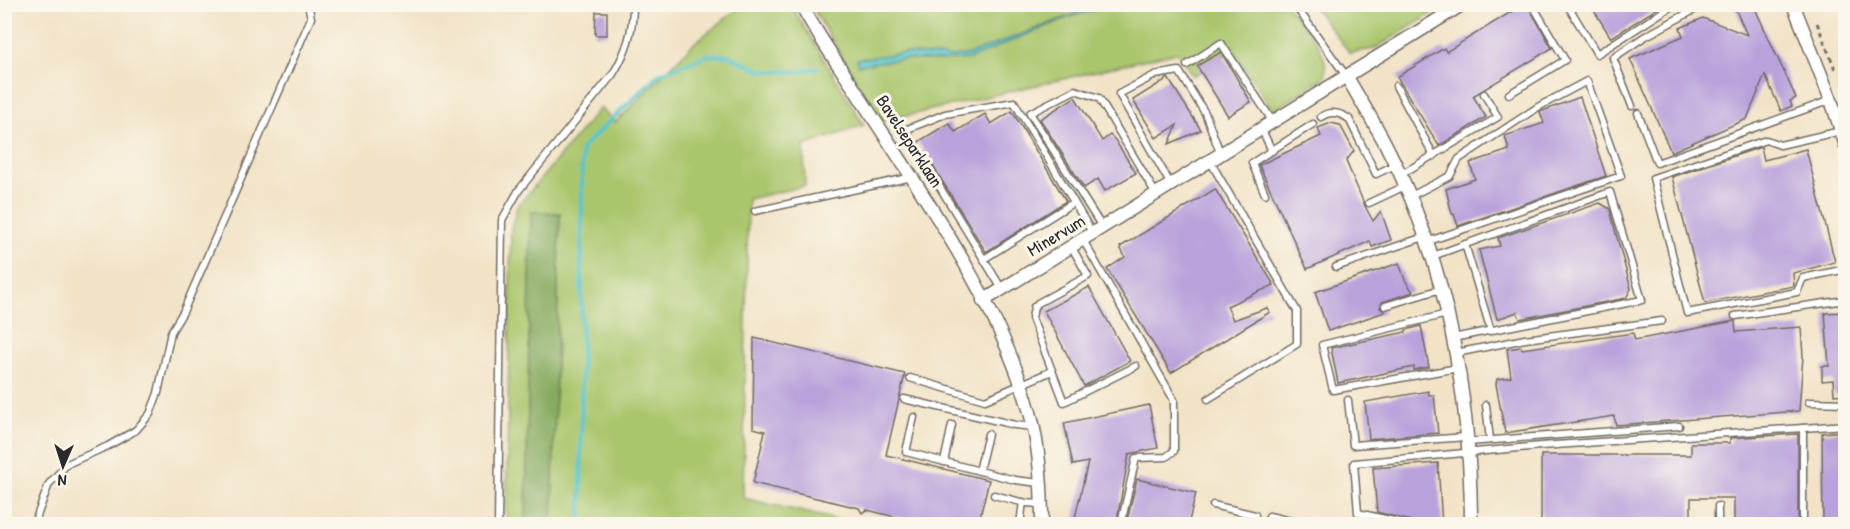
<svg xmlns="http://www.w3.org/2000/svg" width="1850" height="529" viewBox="0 0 1850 529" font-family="'Patrick Hand',sans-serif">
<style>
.green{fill:#aac66d;stroke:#6a784c;stroke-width:1.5}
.forest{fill:#87ab60;stroke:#596b46;stroke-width:1.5}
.water{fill:#56c4ca;stroke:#40787a;stroke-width:1.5}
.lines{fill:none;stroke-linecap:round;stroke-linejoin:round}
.stream{stroke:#56c4ca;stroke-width:4.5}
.building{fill:#b9a2db}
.service-casing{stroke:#716b62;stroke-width:9}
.minor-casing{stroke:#716b62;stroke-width:15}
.path{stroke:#716b62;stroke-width:3;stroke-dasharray:4.5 4.5;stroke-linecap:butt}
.service{stroke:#fff;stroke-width:6}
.minor{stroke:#fff;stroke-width:12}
.labels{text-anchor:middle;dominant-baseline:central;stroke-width:6;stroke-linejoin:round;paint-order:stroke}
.street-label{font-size:18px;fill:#2b2b2b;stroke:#fbf7ec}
</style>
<rect width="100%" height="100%" fill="#fbf7ec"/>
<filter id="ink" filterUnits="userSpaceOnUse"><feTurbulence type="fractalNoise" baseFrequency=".0167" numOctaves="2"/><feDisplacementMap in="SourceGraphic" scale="12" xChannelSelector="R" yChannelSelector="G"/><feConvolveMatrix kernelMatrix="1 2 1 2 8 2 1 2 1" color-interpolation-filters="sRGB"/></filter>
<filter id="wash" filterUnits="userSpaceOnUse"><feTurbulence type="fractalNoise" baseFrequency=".008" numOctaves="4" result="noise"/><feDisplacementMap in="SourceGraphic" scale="24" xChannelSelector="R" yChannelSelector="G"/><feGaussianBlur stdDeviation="1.35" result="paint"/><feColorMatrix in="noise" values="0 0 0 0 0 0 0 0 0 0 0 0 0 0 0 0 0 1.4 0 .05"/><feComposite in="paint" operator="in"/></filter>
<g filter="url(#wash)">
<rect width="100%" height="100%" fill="#f2e3c7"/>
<g class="green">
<polygon points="743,5 791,5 864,125 804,146 805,186 748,199 743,498 855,524 552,524 560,213 531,212 526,524 506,524 511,228 517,207 600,108 616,122 693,44"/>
<path d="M811 5H1286C1301 24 1331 50 1325 77L1273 111 1233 50 1193 76 1177 52 880 122Z"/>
<polygon points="1312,5 1446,5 1374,49 1350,53"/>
</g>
<polygon class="forest" points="531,212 560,213 552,524 526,524"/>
<polygon class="water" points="1098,5 1117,5 1069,17 969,59 940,61 904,59 858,65 857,59 903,53 953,57 970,54"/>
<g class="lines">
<polyline class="stream" points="581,524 582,148 659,74 708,55 730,56 761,71 796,72 817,68"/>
</g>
<g id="blocks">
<g class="building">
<polygon points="1524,4 1527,4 1552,48 1473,96 1486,117 1439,146 1397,77 1444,48 1446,52"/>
<polygon points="1590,4 1664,4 1611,38"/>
<polygon points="1733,4 1753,4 1796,98 1790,101 1792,106 1781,111 1765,75 1747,119 1671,152 1630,59 1683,36 1680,28 1703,18 1747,35"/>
<polygon points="596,12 607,12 607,35 595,35"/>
<polygon points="1221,52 1251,102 1228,116 1197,66"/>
<polygon points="1168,78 1201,130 1169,144 1177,125 1156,138 1133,100"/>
<polygon points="1075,97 1102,141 1110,135 1115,140 1136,173 1105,191 1098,179 1084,188 1040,119"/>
<polygon points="1580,97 1606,176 1458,226 1454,214 1452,214 1446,189 1475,179 1470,163 1509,150 1505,136 1544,123 1540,112"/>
<polygon points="1012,111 1066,201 986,252 918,142 949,123 955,132 985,114 991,124"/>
<polygon points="1331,123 1340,125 1354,151 1346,161 1365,206 1373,221 1381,211 1391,240 1372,247 1370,241 1307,269 1259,165 1321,136 1318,128"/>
<polygon points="1761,147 1764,160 1806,149 1835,262 1793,273 1794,286 1705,303 1672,177"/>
<polygon points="1215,189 1274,285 1227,306 1233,320 1267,308 1270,312 1171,373 1107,269 1125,257 1120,247"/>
<polygon points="1600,203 1610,209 1611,215 1631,289 1626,298 1520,319 1517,312 1497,319 1479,250 1500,246 1498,238"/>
<polygon points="1399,263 1405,280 1413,292 1382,302 1380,308 1385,312 1328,331 1315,292"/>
<polygon points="1089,287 1130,361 1084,386 1044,311"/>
<polygon points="1843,312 1845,394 1834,395 1833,380 1822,381 1822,366 1829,366 1825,313"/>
<polygon points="1735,321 1736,332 1801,327 1803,356 1799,411 1616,425 1614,416 1505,433 1496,384 1497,379 1511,377 1507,349 1521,347 1522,349 1633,333 1635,340"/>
<polygon points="1421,326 1429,367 1414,370 1414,367 1338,383 1331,348 1406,332 1406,330"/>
<polygon points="754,338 905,374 886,455 989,480 978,525 928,525 867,510 862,513 859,508 753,483 765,431 753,428"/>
<polygon points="1428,391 1429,395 1434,395 1438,433 1369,439 1365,402"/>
<polygon points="1149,405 1158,448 1129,454 1116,525 1083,525 1074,522 1088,462 1073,465 1064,423"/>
<polygon points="1845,431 1845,525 1823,525 1822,433"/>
<polygon points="1798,434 1798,525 1734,525 1734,498 1691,498 1691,525 1541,525 1541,455 1691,455 1691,443 1730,443 1730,438"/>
<polygon points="1438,463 1442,525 1425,525 1377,512 1373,468"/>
<polygon points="1137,479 1196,493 1188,525 1126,525"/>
</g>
</g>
</g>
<g filter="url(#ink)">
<use href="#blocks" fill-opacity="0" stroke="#716b62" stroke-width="1.5"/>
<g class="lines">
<defs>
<g id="service">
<polyline points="1294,4 1347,77"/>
<polyline points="1567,4 1597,54 1675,4"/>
<polyline points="1187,65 1221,43 1273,122"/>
<polyline points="1396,86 1434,156"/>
<polyline points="1509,94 1565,60 1532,4"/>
<polyline points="1632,106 1613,58 1644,37 1705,4"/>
<polyline points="1638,113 1657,163 1831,100"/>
<path d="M1321 117C1330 110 1341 113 1349 119L1376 174 1395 165"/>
<polyline points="1262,130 1272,151"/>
<polyline points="1841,131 1780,145 1766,140 1653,178 1687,313 1797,292 1803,278 1846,269"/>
<polyline points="1400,175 1498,117 1484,94"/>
<polyline points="1171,185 1119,94 1155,75 1179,71 1205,113 1221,155"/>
<polyline points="1265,194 1252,163 1313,124"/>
<polyline points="1409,197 1450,176 1459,159 1538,107 1587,81 1621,176 1426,242"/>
<polyline points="1369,203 1405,186"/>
<polyline points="755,211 912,177"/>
<polyline points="1102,227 1030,113 1075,90 1099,98 1156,194"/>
<polyline points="1083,240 1174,400 1174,451 1166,457 1136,458 1121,524"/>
<polyline points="1465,244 1491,331"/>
<polyline points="1071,246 1088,276 1038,303 1034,307 1032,318 1064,402 1136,366"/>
<polyline points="1430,257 1610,192 1642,300 1453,338"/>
<polyline points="984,259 1074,202"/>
<polyline points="1336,267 1424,237"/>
<polyline points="1002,289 905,130 945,114 1014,102 1093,234"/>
<polyline points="1385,306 1441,289"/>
<polyline points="1447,314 1322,345 1333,390 1458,368"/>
<polyline points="1735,316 1846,300"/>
<polyline points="1456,353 1525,339 1662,321"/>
<polyline points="910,378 985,400 1052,371"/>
<polyline points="904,399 1015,425 1033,427"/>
<polyline points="1208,399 1297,344 1297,311 1210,161"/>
<polyline points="1348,400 1353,445 1467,437"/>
<polyline points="1809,402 1846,403"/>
<polyline points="1486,405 1490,440"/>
<polyline points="914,417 906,452 1015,480 1040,483"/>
<polyline points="1468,442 1679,426"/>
<polyline points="944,462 952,425"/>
<polyline points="979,471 988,434"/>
<polyline points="994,495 1025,503 1042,504"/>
<polyline points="1213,505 1255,515 1252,524"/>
<polyline points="1718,506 1718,524"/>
<polyline points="34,524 49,484 67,464 108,446 136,430 150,414 158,393 171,332 183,312 311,18 308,4"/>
<path d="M498 524 502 220 519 190 613 74C627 51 633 32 633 4"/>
<polyline points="1020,524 1023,502"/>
<polyline points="1267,524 1269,516 1304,524"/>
<polyline points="1407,524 1358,513 1354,463 1541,446 1846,425"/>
<polyline points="1803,524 1803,428"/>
</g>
<g id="minor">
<path d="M801 4C817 35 838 64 857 93 920 191 1001 303 1031 416 1040 451 1042 489 1042 524"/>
<polyline points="1793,4 1831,100 1846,146"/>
<path d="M1347 77C1360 100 1374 122 1386 145 1446 259 1471 396 1471 524"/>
<polyline points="983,301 1463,4"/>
</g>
</defs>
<use href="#service" class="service-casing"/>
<use href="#minor" class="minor-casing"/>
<polyline class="path" points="1817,23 1835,69"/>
<use href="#service" class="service"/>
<use href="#minor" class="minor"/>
</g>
</g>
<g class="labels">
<g class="street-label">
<text transform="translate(910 141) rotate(57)">Bavelseparklaan</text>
<text transform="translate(1056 235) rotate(-31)">Minervum</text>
</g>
</g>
<rect width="1850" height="529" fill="none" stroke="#fbf7ec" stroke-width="24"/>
<g transform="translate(63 466) rotate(183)" stroke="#fbf7ec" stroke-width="4.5" paint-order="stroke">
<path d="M0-4.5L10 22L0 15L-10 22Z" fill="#2b2b2b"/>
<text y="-9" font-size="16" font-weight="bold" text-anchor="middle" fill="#2b2b2b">N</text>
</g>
</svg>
